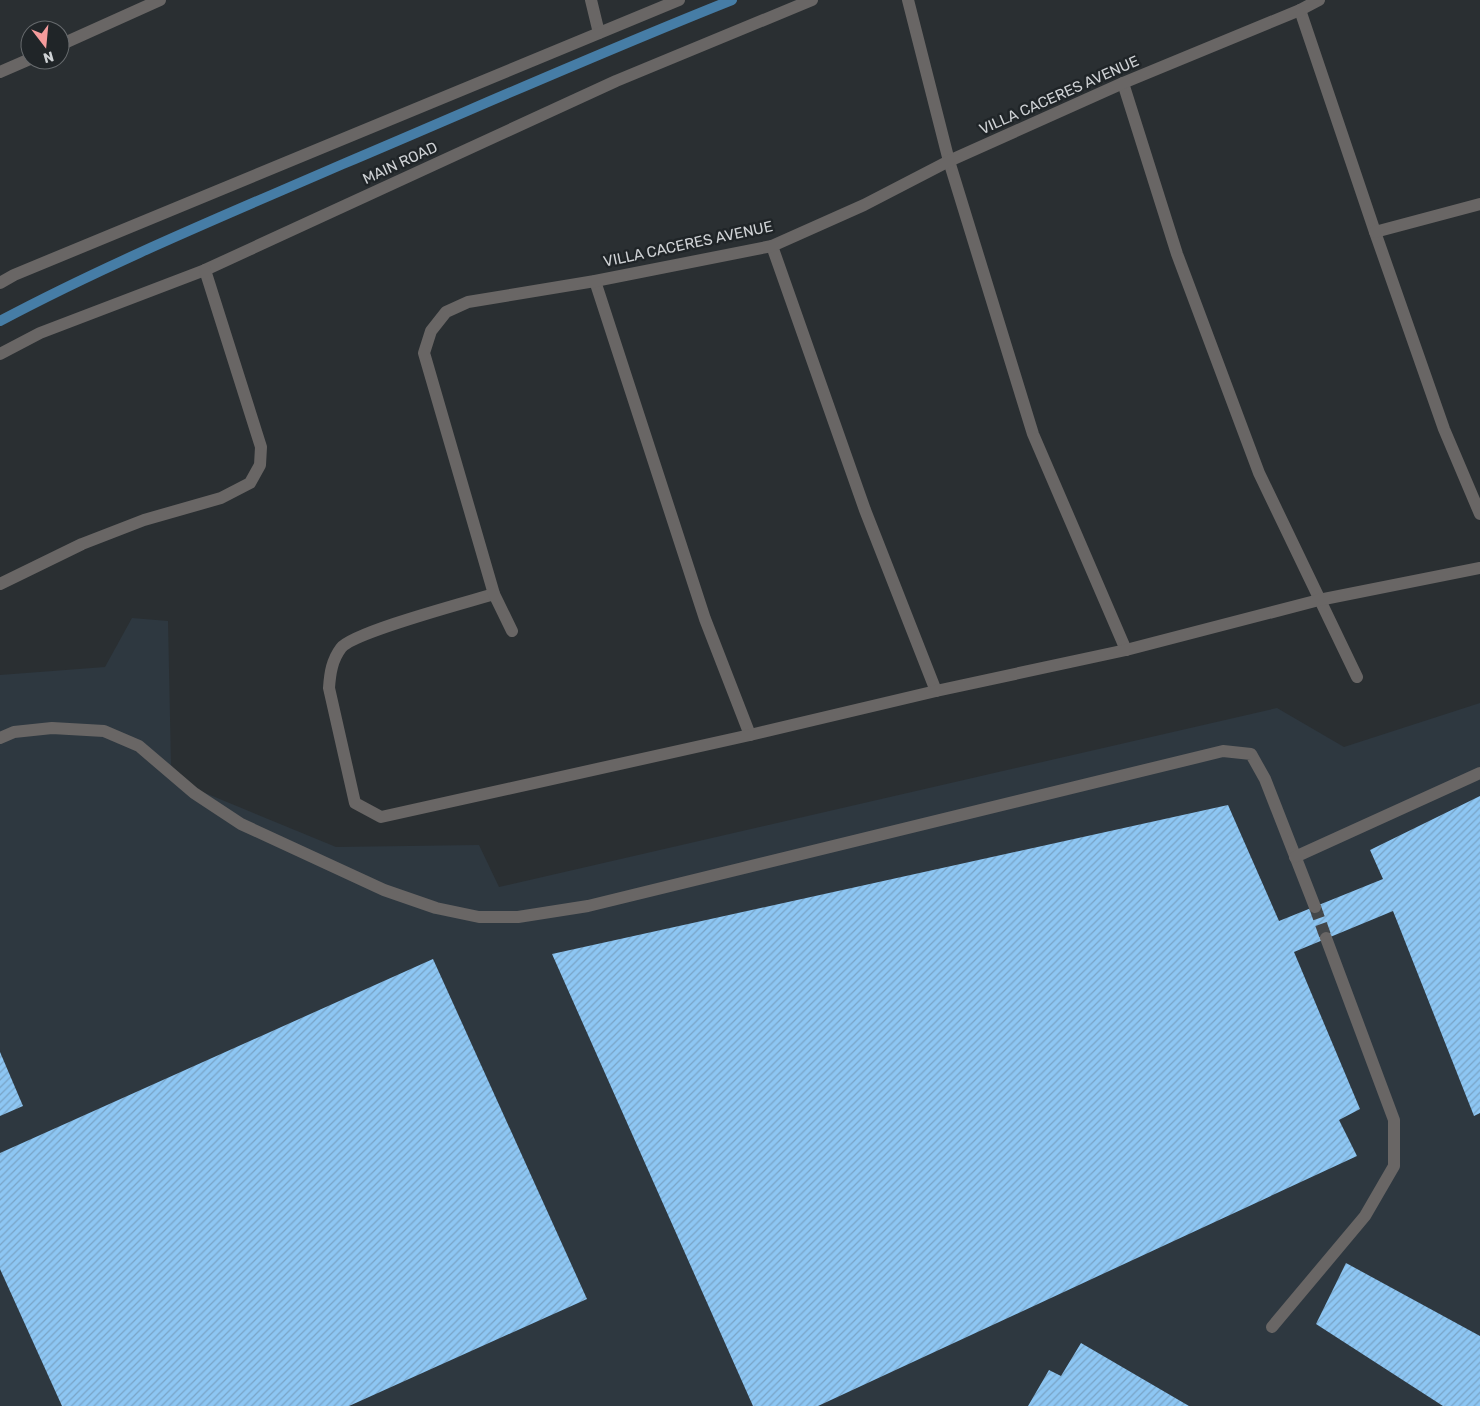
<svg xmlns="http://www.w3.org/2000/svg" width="1480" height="1406" viewBox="0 0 1480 1406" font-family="Rubik,sans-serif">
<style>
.built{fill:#2e3840}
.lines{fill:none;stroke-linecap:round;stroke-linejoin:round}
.stream{stroke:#467da6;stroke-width:10}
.building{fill:url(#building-hatch)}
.minor-tunnel{stroke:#43474a;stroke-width:12;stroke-dasharray:12 6;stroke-linecap:butt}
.minor{stroke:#696665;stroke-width:12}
.labels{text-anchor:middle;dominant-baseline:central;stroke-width:5;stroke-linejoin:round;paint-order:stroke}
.street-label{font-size:15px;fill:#cfd2d5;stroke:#202528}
</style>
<defs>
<pattern id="building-hatch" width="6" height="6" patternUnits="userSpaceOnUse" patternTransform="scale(1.25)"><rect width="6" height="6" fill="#8dc6f3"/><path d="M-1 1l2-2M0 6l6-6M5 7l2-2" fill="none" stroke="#79a4c6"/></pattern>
</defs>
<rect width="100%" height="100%" fill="#2a2f32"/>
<polygon class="built" points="132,618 168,621 171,765 193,788 336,847 479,845 499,887 1277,708 1344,747 1480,703 1480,1406 0,1406 0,675 105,667"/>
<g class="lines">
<path class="stream" d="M0 321C111 262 228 214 343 164 473 109 601 52 732 0"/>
</g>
<g class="building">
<polygon points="1480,796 1480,1113 1474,1116 1393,911 1294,952 1360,1109 1339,1120 1357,1156 818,1406 753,1406 552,954 1228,805 1279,921 1383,879 1370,850"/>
<polygon points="433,959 587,1299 349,1406 62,1406 0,1269 0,1153"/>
<polygon points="0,1052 23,1106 0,1116"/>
<polygon points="1346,1263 1480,1336 1480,1406 1443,1406 1316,1324"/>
<polygon points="1081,1343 1189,1406 1028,1406 1049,1370 1061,1376"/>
</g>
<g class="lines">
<polyline class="minor-tunnel" points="1315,907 1326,938"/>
<g class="minor">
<polyline points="591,0 599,33"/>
<polyline points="908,0 949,161 1033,434 1126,650"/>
<polyline points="1300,10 1375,232 1444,429 1480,514"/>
<polyline points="60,45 160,0"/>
<polyline points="0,72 30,59"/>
<polyline points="1123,83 1177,254 1259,473 1357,677"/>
<polyline points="1375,232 1480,204"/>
<polyline points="772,246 865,510 936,691"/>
<polyline points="595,281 705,619 750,735"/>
<polyline points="0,283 14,275 679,0"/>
<polyline points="0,354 40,333 205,270 616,81 812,0"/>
<polyline points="0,584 82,544 144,520 221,498 250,483 260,465 261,447 205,270"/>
<path d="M494 594C468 602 353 632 341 648 332 660 330 673 329 688L355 803 381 817 750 735 936 691 1126 650 1319 600 1480 568"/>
<polyline points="512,631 494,594 424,353 431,331 446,312 468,302 595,281 772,246 864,205 949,161 1123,83 1300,10 1319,0"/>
<polyline points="0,738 14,732 52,728 104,731 139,746 194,793 241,824 384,890 436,908 479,917 518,917 588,906 1223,751 1251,754 1265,779 1315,907"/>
<polyline points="1295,857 1480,773"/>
<polyline points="1272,1327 1365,1216 1394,1166 1394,1120 1326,938"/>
</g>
</g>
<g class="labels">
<g class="street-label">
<text transform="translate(1059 95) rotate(-24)">VILLA CACERES AVENUE</text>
<text transform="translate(400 163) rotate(-25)">MAIN ROAD</text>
<text transform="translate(688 244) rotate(-12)">VILLA CACERES AVENUE</text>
</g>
</g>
<g transform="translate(45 45) rotate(164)"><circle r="24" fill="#202528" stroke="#666a6d"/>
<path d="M0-4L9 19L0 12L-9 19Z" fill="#f59b9c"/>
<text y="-8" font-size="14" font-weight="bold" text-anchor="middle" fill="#cfd2d5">N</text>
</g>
</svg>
